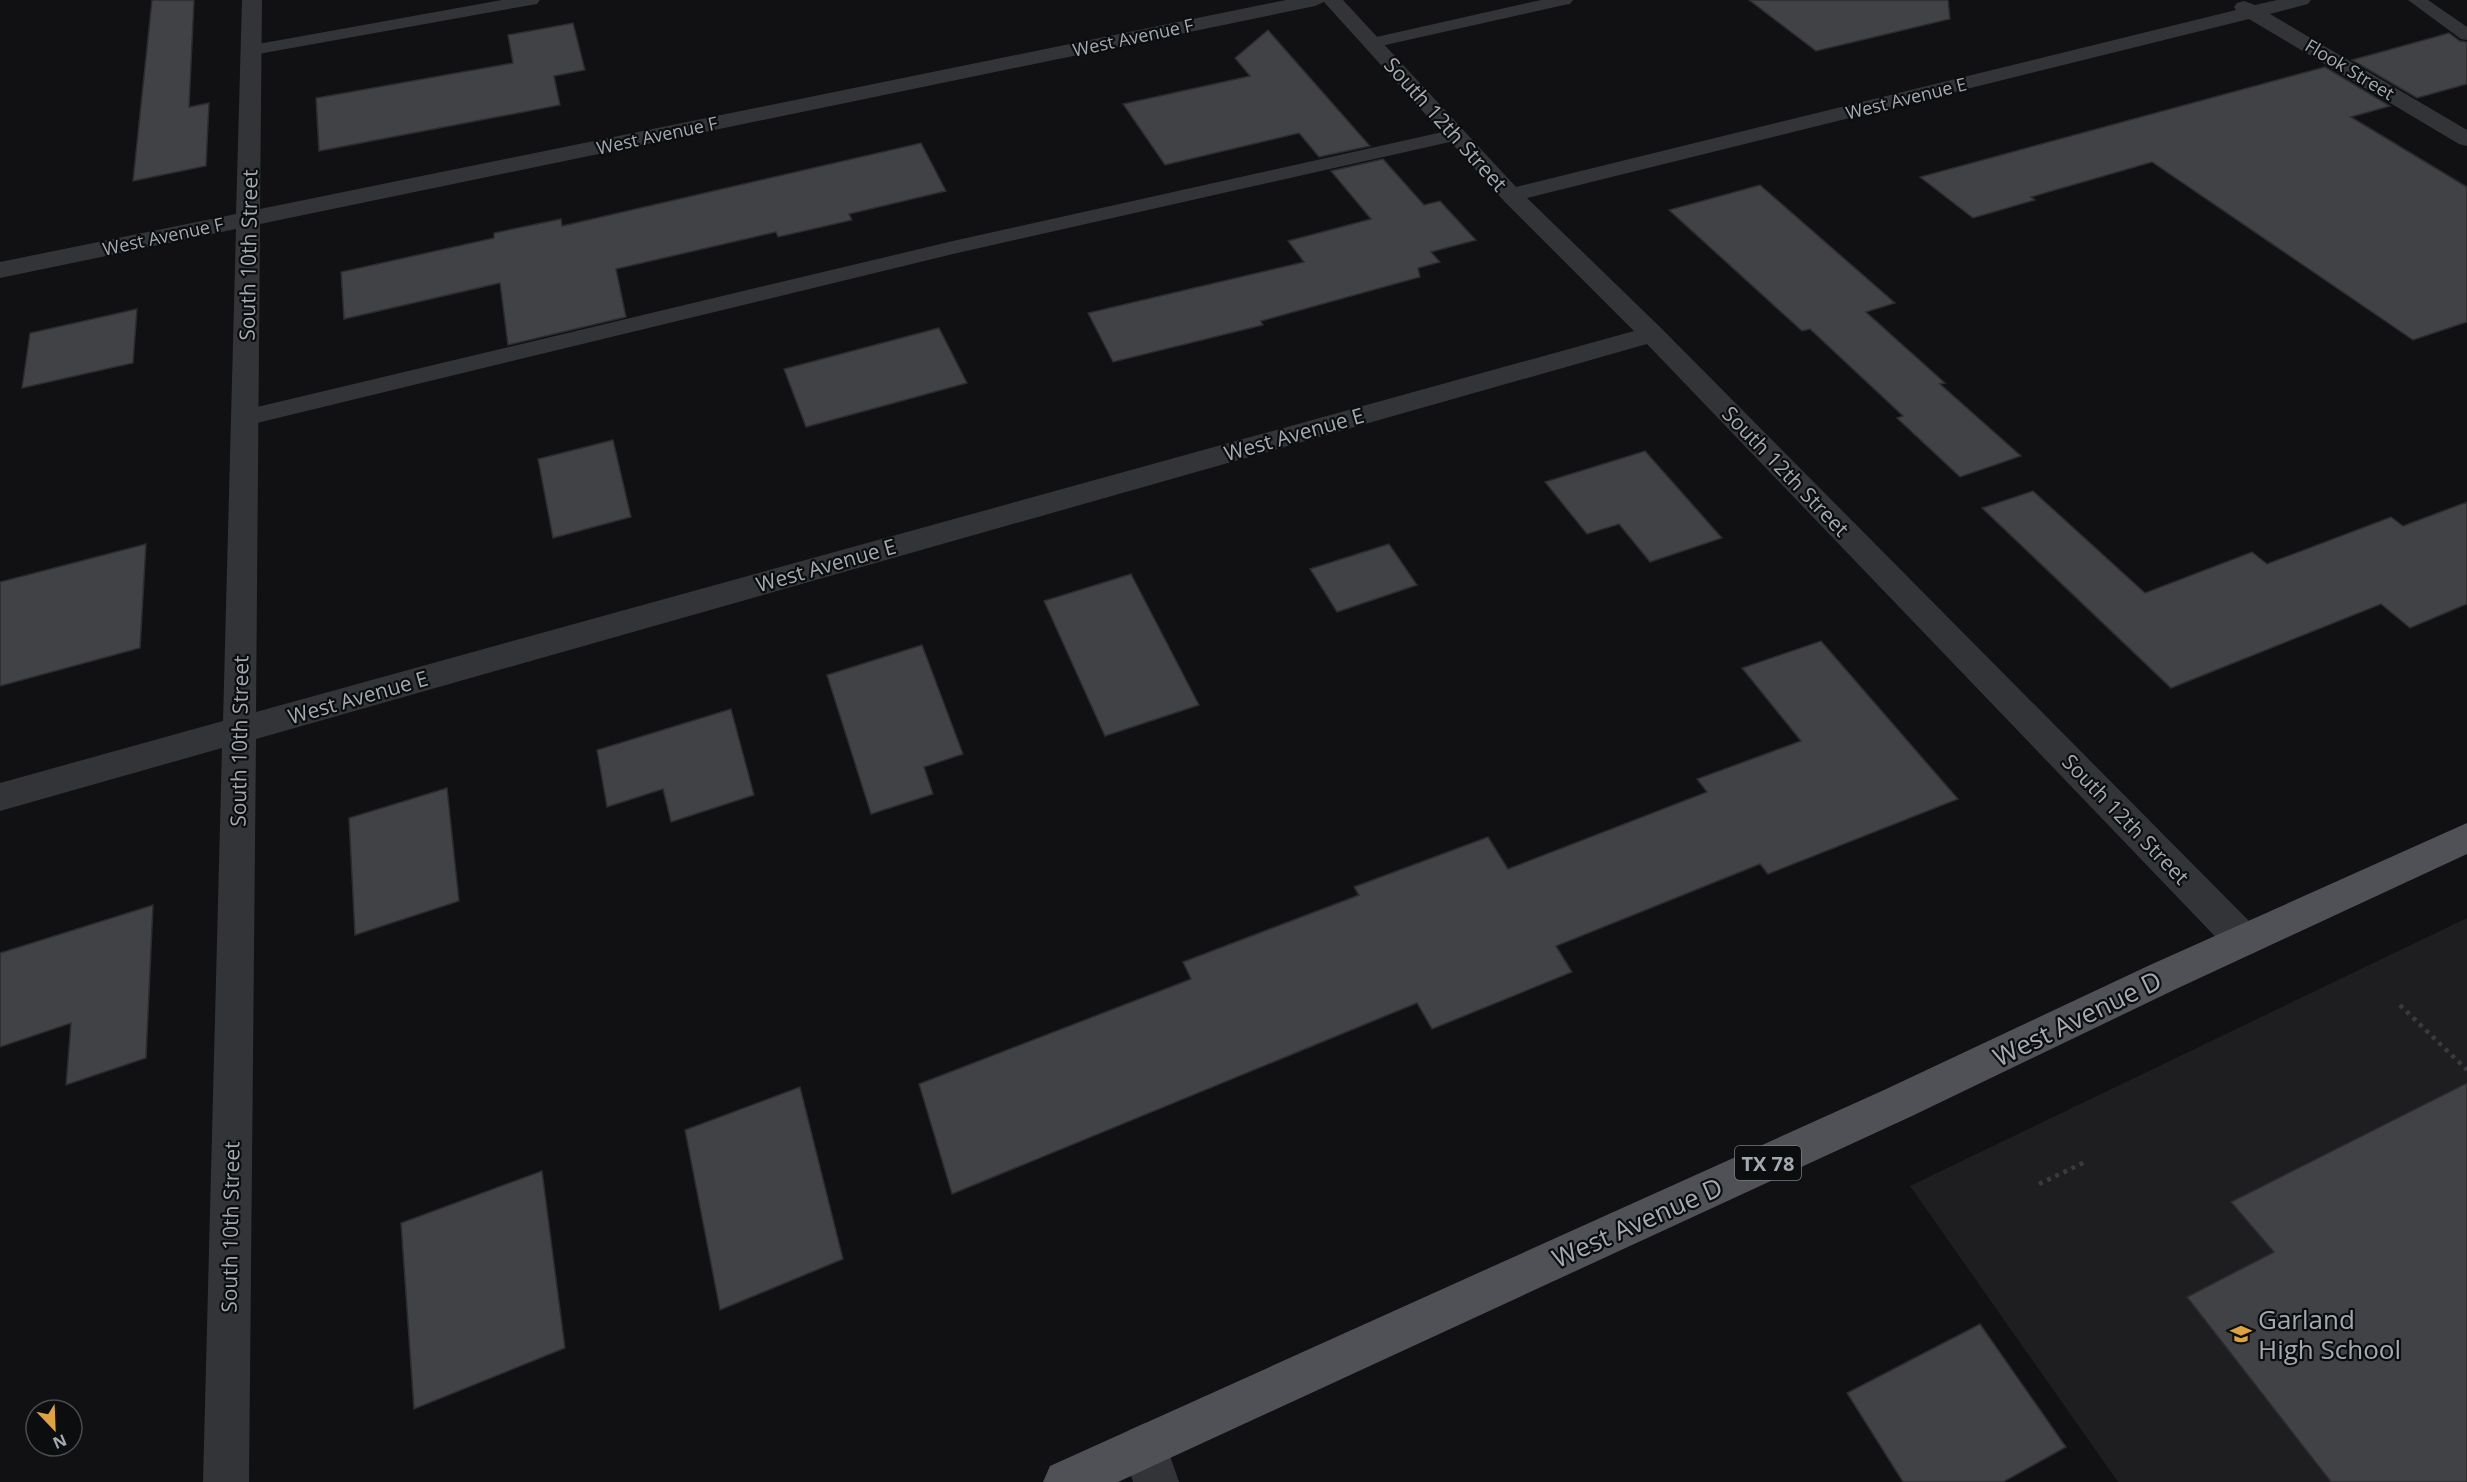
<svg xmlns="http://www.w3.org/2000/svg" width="2467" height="1482" viewBox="0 0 2467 1482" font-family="'Open Sans',sans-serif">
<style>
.built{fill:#1e1e20}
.building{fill:#414246;stroke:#2c2c2f;stroke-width:1.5}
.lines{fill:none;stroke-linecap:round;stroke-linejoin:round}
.path{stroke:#393b3e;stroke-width:4.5;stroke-dasharray:4 5;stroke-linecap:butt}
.lane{fill:#333437;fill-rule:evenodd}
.street{fill:#333437;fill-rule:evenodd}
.primary{fill:#4f5156;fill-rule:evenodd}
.labels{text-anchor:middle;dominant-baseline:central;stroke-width:4.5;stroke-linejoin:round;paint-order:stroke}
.far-street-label{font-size:18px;fill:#a4a9b2;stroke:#0c0d0e}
.shield{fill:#0c0d0e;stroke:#767a81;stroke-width:1.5}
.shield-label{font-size:20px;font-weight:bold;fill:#a4a9b2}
.street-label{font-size:21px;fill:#a4a9b2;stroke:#0c0d0e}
.near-street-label{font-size:26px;fill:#a4a9b2;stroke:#0c0d0e}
.near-poi-label{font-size:26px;fill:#a4a9b2;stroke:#0c0d0e;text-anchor:start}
</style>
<rect width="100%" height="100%" fill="#111113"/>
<polygon class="built" points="2467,918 2467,1482 2118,1482 1910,1186"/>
<g class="building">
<polygon points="152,0 194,0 189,107 209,103 206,166 133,181"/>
<polygon points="1749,0 1948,0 1950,19 1816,51"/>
<polygon points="573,23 585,70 554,76 560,105 319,151 316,98 513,63 508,35"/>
<polygon points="1268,30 1370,146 1319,157 1299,133 1165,165 1123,104 1250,76 1235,58"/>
<polygon points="2449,33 2460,41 2467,42 2467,84 2417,98 2352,60"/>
<polygon points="2325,67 2390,106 2351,117 2467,187 2467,322 2413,340 2152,162 2031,197 2035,200 1973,218 1920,177"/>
<polygon points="921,143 946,191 849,214 852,220 778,237 776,232 616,269 626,317 508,345 500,283 344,319 341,272 494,238 494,233 561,219 562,226"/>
<polygon points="1383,159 1424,205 1440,201 1476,240 1431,252 1440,262 1418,268 1420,277 1261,321 1263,325 1113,362 1088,313 1304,262 1288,241 1371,219 1331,171"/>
<polygon points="1760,185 1895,303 1866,312 1945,383 1940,384 2021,456 1960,477 1897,418 1903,416 1810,329 1802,331 1669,210"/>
<polygon points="137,309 133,363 22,388 30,333"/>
<polygon points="939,328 967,383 806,427 784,369"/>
<polygon points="613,440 631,517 553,538 538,459"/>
<polygon points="1645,451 1722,538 1650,562 1619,524 1587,534 1545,482"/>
<polygon points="2033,491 2145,593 2252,552 2267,564 2391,517 2403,526 2467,502 2467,604 2410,628 2381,604 2171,688 1982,508"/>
<polygon points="146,544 140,648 0,686 0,582"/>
<polygon points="1389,544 1417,585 1337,612 1310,569"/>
<polygon points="1131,574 1199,705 1105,736 1044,601"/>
<polygon points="1821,641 1958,799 1768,874 1760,864 1556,946 1572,972 1432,1029 1417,1003 952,1194 919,1084 1191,979 1183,962 1359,895 1354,887 1488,837 1508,869 1707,792 1697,779 1801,741 1742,668"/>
<polygon points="922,645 963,754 924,767 933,794 871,814 827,675"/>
<polygon points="731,709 754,795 671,822 663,789 607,807 597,750"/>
<polygon points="447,788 459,901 355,935 349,818"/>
<polygon points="153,905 146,1058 66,1085 71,1023 0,1047 0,953"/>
<polygon points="2467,1083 2467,1482 2331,1482 2187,1297 2274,1252 2231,1202"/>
<polygon points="800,1087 843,1259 720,1310 685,1130"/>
<polygon points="542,1171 565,1348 414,1409 401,1223"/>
<polygon points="1980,1324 2066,1447 2003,1482 1903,1482 1847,1393"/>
</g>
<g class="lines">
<g class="path">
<polyline points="2400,1005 2467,1070"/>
<polyline points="2039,1184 2085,1162"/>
</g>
<g class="lane">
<polygon points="502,0 540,0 537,4 531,5 252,55 246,54 243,50 246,46 252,45"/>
<polygon points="1541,0 1573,0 1570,4 1564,5 1372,48 1366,47 1363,43 1366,39 1372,38"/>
<polygon points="2408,0 2428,0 2467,27 2467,40 2461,39"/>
<polygon points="1456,129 1463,131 1466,135 1463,139 953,254 245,426 237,424 233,418 237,412 245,410 953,241"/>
</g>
<g class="street">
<path d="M242 0H262L260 209 1286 0H1343L1516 187 2236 10 2234 7 2237 3 2244 1 2255 5 2277 0H2311L2308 4 2270 14 2467 130V146L2459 144 2249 19 1527 198 1661 328 2256 928 2261 940 2256 952 2243 956 2230 952 1647 344 256 739 249 1482H203L222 748 0 811V783L223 721 236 229 0 278V262L236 214ZM1324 2 1503 200 1634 331 256 712 260 224 1315 6Z"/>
<polygon points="1145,1423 1161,1430 1179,1482 1133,1482 1122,1446 1129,1430"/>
</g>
<polygon class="primary" points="2467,823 2467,854 2176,989 1912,1116 1118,1482 1043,1482 1050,1466 1884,1090 2150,965"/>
</g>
<defs>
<symbol id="school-bare" viewBox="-9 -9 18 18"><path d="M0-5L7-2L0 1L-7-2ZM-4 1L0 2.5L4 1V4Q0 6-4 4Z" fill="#dfa23d" stroke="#0c0d0e" stroke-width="2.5" paint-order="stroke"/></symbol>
</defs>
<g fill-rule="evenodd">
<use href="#school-bare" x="2226" y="1319" width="30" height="30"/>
</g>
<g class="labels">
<g class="far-street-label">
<text transform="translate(1133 37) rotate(-12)">West Avenue F</text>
<text transform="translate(2350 69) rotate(31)">Flook Street</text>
<text transform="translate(1906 98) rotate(-14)">West Avenue E</text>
<text transform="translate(657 135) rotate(-12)">West Avenue F</text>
<text transform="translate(163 236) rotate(-12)">West Avenue F</text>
</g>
<rect class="shield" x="1735" y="1146" width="66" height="34" rx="4.5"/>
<g class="shield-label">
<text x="1768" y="1163">TX 78</text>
</g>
<g class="street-label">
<text transform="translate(1446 124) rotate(48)">South 12th Street</text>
<text transform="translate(248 255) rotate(-89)">South 10th Street</text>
<text transform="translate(1294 434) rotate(-16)">West Avenue E</text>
<text transform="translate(1786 471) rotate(46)">South 12th Street</text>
<text transform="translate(826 565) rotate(-16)">West Avenue E</text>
<text transform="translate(358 697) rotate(-16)">West Avenue E</text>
<text transform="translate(239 741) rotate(-89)">South 10th Street</text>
<text transform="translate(2126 819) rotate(46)">South 12th Street</text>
<text transform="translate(230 1227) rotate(-89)">South 10th Street</text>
</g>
<g class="near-street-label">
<text transform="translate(2077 1018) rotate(-26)">West Avenue D</text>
<text transform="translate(1637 1222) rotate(-24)">West Avenue D</text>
</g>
<g class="near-poi-label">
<text x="2258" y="1319">Garland<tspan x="2258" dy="30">High School</tspan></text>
</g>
</g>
<g transform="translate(54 1428) rotate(157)"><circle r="28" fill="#0c0d0e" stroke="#494b50" stroke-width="1.5"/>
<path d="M0-4.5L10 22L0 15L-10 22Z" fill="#dfa23d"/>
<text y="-9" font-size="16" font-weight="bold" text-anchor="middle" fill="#a4a9b2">N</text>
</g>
</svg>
